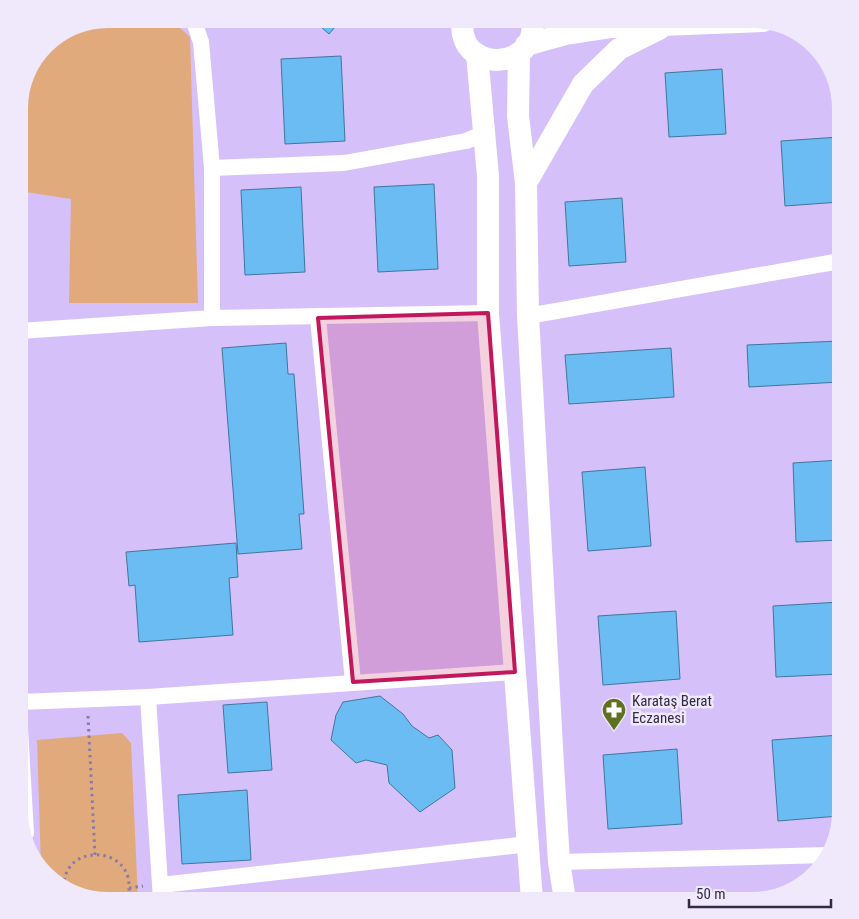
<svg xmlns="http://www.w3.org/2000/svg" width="859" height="919" viewBox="0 0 859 919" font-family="'Roboto Condensed',sans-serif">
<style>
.green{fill:#e1aa7c}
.building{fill:#6cbcf4;stroke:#40769c}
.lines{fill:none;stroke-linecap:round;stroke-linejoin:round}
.path{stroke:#8a7ba5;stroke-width:3;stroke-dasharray:2.5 4;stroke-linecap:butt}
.street{stroke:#fff;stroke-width:16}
.secondary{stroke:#fff;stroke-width:22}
.marked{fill:#c2185b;fill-opacity:0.2;stroke:#c2185b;stroke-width:4;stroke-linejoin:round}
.labels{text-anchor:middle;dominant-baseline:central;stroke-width:5;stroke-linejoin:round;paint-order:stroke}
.poi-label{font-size:15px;fill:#342b42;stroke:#efe9fb;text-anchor:start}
</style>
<rect width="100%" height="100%" fill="#d5c0fa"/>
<g class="green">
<polygon points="108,19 170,19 190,37 198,303 69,303 71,199 19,191 19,102 28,68 49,41"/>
<polygon points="122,733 131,743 138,900 108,900 68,891 41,868 37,740"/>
</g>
<g class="building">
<polygon points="312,19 342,19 329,34"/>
<polygon points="341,56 345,141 285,144 281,59"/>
<polygon points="722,69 726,134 669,137 665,73"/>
<polygon points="839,137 840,202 785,206 781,141"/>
<polygon points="434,184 438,269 378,272 374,187"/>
<polygon points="301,187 305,272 245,275 241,190"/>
<polygon points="622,198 626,262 569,266 565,202"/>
<polygon points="840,341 840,382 749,387 747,345"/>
<polygon points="286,343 288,374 294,374 304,514 299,514 302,549 238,554 222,348"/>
<polygon points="671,348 674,397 569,404 565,355"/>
<polygon points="840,460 840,540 796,542 793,463"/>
<polygon points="645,467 651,546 588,551 582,472"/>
<polygon points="236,543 238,577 229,578 233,635 139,642 135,585 129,586 126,552"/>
<polygon points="840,602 840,674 776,677 773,606"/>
<polygon points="676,611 680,679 603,685 598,616"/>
<polygon points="380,696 403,714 412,726 429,738 438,735 452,750 455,788 420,812 389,783 387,765 366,760 356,763 331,740 336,715 343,702"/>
<polygon points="267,702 272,770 228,773 223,705"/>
<polygon points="840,735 839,816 778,821 772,740"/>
<polygon points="677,749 682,824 608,829 603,755"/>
<polygon points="247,790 251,860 182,864 178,795"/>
</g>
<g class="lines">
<g class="path">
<polyline points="88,716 95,855"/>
<path d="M64 887C62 845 128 844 129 885 129 891 129 895 126 900"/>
<polyline points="129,888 143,886"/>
</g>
<g class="street">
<polyline points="193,19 201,42 212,168 212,318"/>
<polyline points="212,168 344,163 466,141 483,134"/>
<polyline points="528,316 840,261"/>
<polyline points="318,318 353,682"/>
<polyline points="19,331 212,318 488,313"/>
<polyline points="19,702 148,697"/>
<polyline points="19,711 26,833"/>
<polyline points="559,862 828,855"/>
<polyline points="161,885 529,844"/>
<polyline points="161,900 148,697 515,672"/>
</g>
<g class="secondary">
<path d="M463 19C454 75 541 72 532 19"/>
<polyline points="526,45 566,34 612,27 763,21"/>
<polyline points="519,53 518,116 526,183 528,316 553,765 559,862 565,900"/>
<polyline points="477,54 488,176 488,313 532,900"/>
<polyline points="526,183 583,84 619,49 659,29"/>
</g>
</g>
<path class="marked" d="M488 313 515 672 353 682 318 318Z"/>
<defs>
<symbol id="pharmacy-pin" viewBox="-11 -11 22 30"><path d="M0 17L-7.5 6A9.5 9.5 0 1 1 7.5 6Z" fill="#5f711f" stroke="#efe9fb"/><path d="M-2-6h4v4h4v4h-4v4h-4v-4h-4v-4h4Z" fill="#fff"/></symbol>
</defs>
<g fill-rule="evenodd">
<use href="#pharmacy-pin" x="600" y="696" width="28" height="38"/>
</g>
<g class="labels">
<g class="poi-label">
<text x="632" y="701">Karataş Berat<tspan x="632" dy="17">Eczanesi</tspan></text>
</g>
</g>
<path d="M0 0H859V919H0ZM108 28H752A80 80 0 0 1 832 108V812A80 80 0 0 1 752 892H108A80 80 0 0 1 28 812V108A80 80 0 0 1 108 28Z" fill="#efe9fb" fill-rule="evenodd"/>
<path d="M689 899v8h142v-8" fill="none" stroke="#342b42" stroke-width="2.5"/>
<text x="696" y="899" font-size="15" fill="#342b42" stroke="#efe9fb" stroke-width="4" paint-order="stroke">50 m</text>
</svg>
